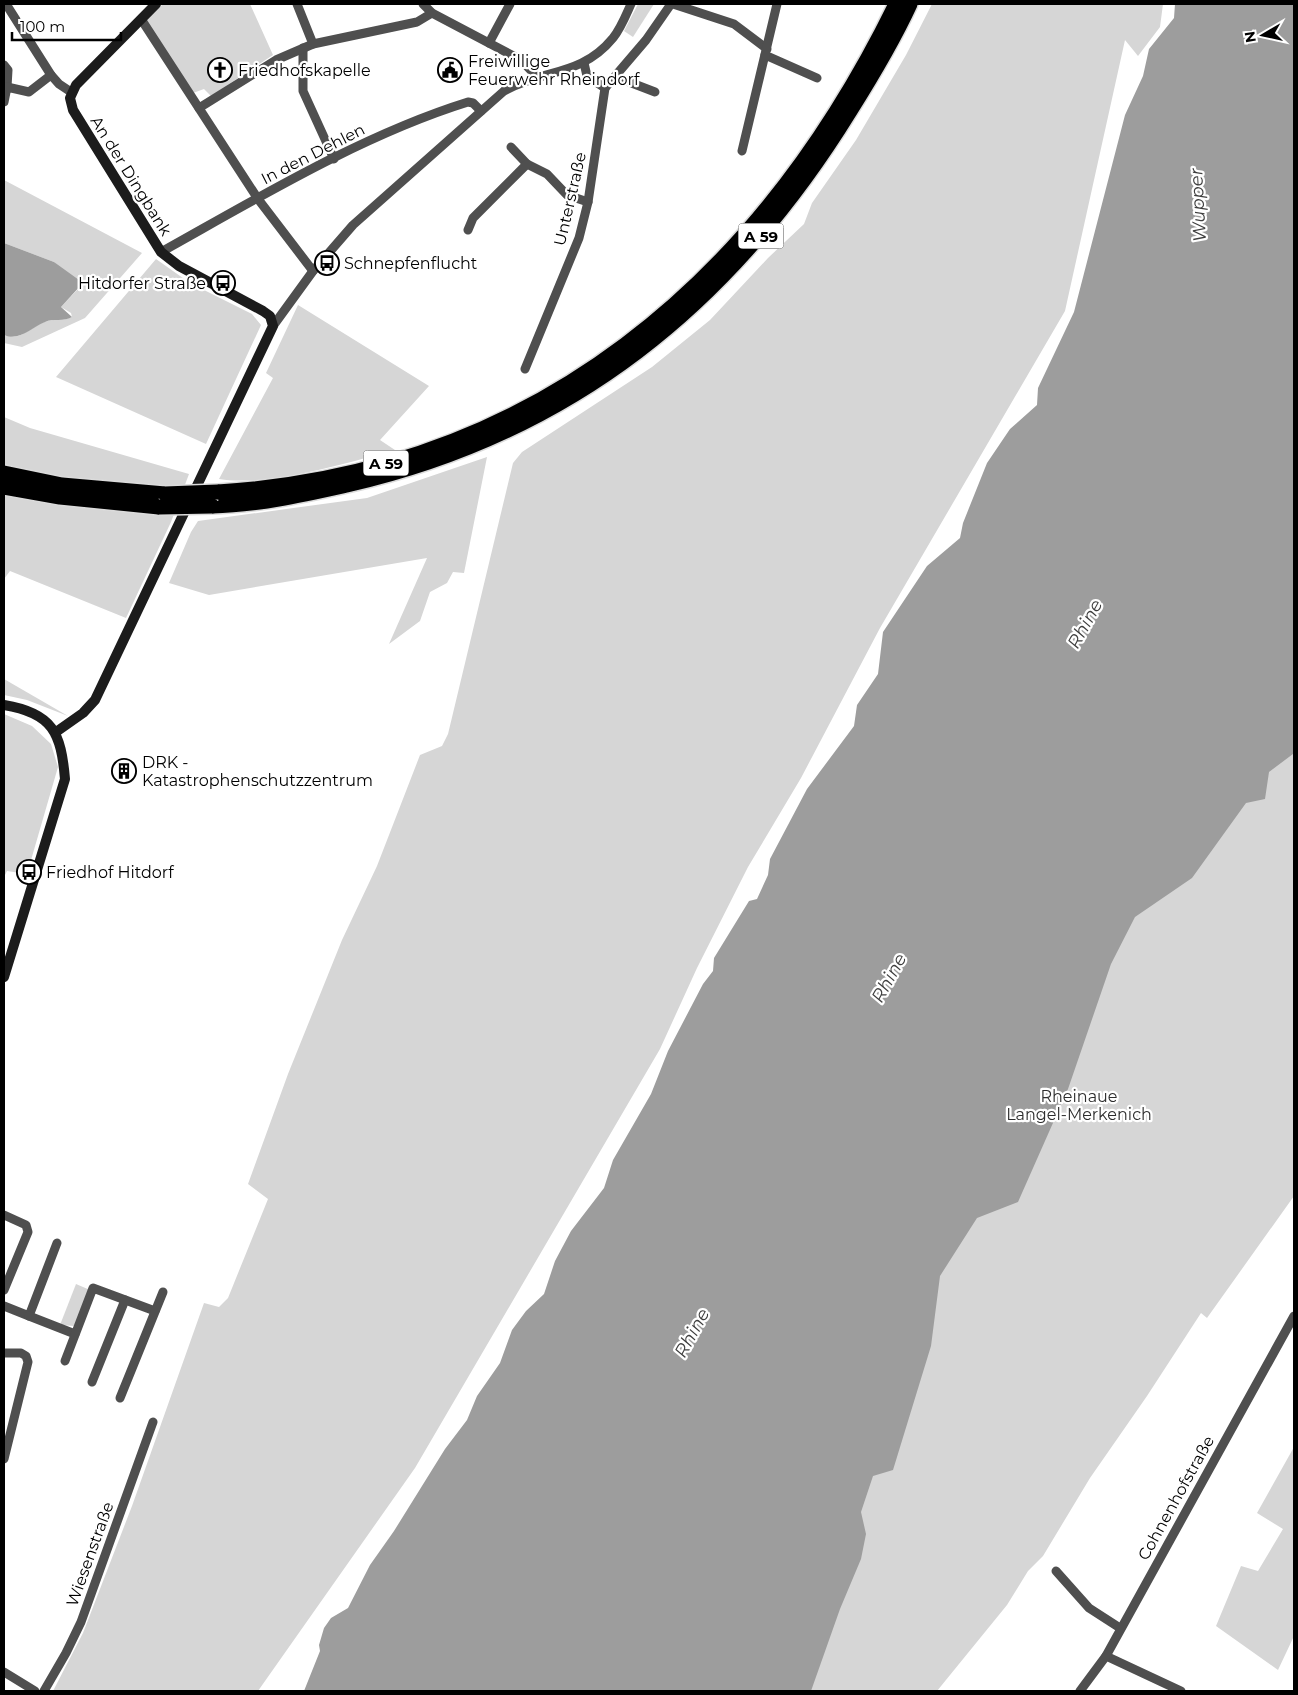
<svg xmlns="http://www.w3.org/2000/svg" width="1298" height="1695" viewBox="0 0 1298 1695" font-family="Montserrat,sans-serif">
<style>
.green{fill:#d6d6d6}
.water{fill:#9d9d9d}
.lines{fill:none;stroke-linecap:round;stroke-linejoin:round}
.highway-casing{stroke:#dbdbdb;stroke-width:18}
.street{stroke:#4f4f4f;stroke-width:9}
.secondary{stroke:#1c1c1c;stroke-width:10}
.highway{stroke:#000;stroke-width:15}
.highway-bridge-casing{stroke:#dbdbdb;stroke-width:18;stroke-linecap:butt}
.highway-bridge{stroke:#000;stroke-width:15}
.labels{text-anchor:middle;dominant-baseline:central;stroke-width:4.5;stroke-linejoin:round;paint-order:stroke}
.shield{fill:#fff;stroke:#4c4c4c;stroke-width:1}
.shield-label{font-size:15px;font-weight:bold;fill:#000}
.poi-label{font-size:16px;fill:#000;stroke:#fff;text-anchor:start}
.street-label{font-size:16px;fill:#000;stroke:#fff}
.park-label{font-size:16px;fill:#2d2d2d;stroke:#fff}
.water-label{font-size:18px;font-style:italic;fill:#3e3e3e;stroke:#fff}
</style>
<rect width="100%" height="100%" fill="#fff"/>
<g class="green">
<polygon points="163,4 250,4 273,55 211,96 204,89 193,93 146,20"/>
<polygon points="638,4 654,4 633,37 624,31"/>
<polygon points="932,4 1163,4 1160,27 1138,56 1125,40 1065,311 880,628 801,778 748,867 697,968 660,1049 415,1468 258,1691 53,1691 83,1633 132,1506 204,1303 219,1307 228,1298 268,1199 248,1184 288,1074 342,940 377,866 420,755 442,746 448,734 513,463 522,452 652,367 710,320 768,258 804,224 812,203 856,140 906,55"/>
<path d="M4 180 142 253 85 318 22 347 4 343V335C21 343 34 323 48 321 56 319 65 321 72 317L71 313 61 307 79 288 54 262 4 243Z"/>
<polygon points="156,259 190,283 252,314 261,325 206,444 56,377"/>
<polygon points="1294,265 1294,1196 1207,1318 1201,1313 1147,1396 1090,1478 1043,1556 1028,1571 1007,1605 937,1691 742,1691"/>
<path d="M298 305 429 386 380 440 395 450C347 463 268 487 219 479L273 378 266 373Z"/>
<polygon points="4,417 30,428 189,474 171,522 126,618 10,571 4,579"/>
<polygon points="487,457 464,573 453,572 447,583 430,592 420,621 389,644 427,558 209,595 169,583 191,532 198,521 367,498"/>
<polygon points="4,679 68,716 27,700 4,695"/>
<polygon points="4,714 32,726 51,744 58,767 27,874 7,871 4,877"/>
<polygon points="76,1284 90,1290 74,1326 60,1325"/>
<polygon points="1294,1447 1294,1636 1278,1670 1216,1626 1241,1566 1258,1571 1283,1529 1257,1513"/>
</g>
<g class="water">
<polygon points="1175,4 1294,4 1294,749 1293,754 1269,772 1265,799 1246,803 1192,878 1135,917 1111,964 1068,1089 1018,1202 977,1218 940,1276 931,1346 893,1470 873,1476 861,1512 866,1534 861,1559 840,1609 811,1691 304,1691 320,1651 319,1645 324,1628 331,1618 348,1608 370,1565 394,1531 445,1449 467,1420 477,1396 500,1363 512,1330 526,1311 544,1294 555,1261 571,1231 604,1188 613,1160 651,1094 668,1051 703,984 713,971 714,958 749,901 757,899 768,875 770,859 807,789 854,726 857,705 878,674 883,632 927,566 960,538 963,523 987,463 1010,429 1037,405 1038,388 1074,312 1125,115 1143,76 1149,49 1174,18"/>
<path d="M4 243 54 262 79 280 82 284 61 307 72 317C64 322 53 318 45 322 32 327 19 342 4 335Z"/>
</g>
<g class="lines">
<defs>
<g id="highway">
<polyline points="4,473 62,485 165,494"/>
<polyline points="4,487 60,497 159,507"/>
<path d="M218 492C536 472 760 282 896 4"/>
<path d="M212 506C258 505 302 495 347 485 571 434 731 304 850 111 872 76 893 41 910 4"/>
</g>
</defs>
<use href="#highway" class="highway-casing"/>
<g class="street">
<polyline points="6,4 51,75 59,84 71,92"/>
<polyline points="297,4 313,44"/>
<polyline points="423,4 432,13 521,60 538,78"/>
<polyline points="673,4 734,24 767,49"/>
<polyline points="141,19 258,199 313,271"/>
<polyline points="489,43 510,4"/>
<polyline points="303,48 303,91 334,159"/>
<polyline points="765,55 817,78"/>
<polyline points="4,65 8,70 7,87"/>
<polyline points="616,77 655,92"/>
<polyline points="605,88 646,40 671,4"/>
<polyline points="4,102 7,87 29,92 51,75"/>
<polyline points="199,108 276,60 313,44 417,22 432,13"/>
<polyline points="511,147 527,164 547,174 567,195 588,202"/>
<polyline points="742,151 777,4"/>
<polyline points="468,230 473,218 527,164"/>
<path d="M161 252C258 198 362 135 468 102L473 103 481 111"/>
<path d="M273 326 313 271 353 225 504 91C543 69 581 77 613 38 621 28 626 15 631 4"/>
<polyline points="525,369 579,238 588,202 605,88 587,76 584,63"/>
<polyline points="4,1215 26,1225 28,1232 4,1290"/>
<polyline points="4,1306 29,1316 57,1243"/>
<polyline points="29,1316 75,1334"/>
<polyline points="4,1353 21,1353 26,1356 28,1362 4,1459"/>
<polyline points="65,1361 93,1288 155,1311"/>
<polyline points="92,1382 125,1300"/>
<polyline points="120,1398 163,1292"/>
<polyline points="1056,1571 1089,1608 1120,1628"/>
<polyline points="1106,1656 1181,1691"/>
<polyline points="4,1672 35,1691"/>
<polyline points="44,1691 66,1653 81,1622 153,1422"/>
<polyline points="1080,1691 1106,1656 1294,1316"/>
</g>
<g class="secondary">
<path d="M4 705C53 713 61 733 65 779L4 977"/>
<polyline points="56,732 83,713 95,700 273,326 270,316 263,311 179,266 161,252 73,110 70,98 76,85 156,4"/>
</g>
<use href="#highway" class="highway"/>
<defs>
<g id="highway-bridge">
<polyline points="165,494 218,492"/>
<polyline points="159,507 212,506"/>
</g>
</defs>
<use href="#highway-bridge" class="highway-bridge-casing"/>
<use href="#highway-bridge" class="highway-bridge"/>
</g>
<defs>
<symbol id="church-ring" viewBox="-11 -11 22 22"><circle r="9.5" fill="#fff" stroke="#000" stroke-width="1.5"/><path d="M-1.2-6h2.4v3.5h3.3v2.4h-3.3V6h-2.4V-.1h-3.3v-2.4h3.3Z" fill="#000"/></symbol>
<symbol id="civic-ring" viewBox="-11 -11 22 22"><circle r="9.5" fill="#fff" stroke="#000" stroke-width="1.5"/><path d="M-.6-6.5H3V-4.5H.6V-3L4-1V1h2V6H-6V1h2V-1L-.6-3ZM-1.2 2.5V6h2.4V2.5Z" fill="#000"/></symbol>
<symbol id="bus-ring" viewBox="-11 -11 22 22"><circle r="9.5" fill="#fff" stroke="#000" stroke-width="1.5"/><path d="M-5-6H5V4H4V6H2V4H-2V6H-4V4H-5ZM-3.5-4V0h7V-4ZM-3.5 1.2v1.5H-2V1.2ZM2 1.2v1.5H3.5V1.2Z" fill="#000"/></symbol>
<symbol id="building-ring" viewBox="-11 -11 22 22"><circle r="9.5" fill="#fff" stroke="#000" stroke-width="1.5"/><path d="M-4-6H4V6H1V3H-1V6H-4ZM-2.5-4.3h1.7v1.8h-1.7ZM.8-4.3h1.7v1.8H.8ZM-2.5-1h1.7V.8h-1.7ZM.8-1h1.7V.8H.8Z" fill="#000"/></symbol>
</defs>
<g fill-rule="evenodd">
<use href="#church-ring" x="206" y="56" width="28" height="28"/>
<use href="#civic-ring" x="436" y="56" width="28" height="28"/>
<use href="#bus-ring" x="313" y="249" width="28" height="28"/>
<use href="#bus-ring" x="209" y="269" width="28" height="28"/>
<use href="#building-ring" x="110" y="757" width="28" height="28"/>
<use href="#bus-ring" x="15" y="858" width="28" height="28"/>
</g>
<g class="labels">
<g class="shield">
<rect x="738.5" y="223.5" width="45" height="25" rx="4"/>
<rect x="363.5" y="450.5" width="45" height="25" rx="4"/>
</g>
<g class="shield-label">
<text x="761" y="236">A 59</text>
<text x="386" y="463">A 59</text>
</g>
<g class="poi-label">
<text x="468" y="61">Freiwillige<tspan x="468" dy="18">Feuerwehr Rheindorf</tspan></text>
<text x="238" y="70">Friedhofskapelle</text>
<text x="344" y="263">Schnepfenflucht</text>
<text x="206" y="283" text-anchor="end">Hitdorfer Straße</text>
<text x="142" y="762">DRK -<tspan x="142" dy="18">Katastrophenschutzzentrum</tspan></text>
<text x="46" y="872">Friedhof Hitdorf</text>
</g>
<g class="street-label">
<text transform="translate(313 154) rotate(-27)">In den Dehlen</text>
<text transform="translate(131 176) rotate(58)">An der Dingbank</text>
<text transform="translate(570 199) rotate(-77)">Unterstraße</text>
<text transform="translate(1176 1498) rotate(-61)">Cohnenhofstraße</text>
<text transform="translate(90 1554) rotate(-70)">Wiesenstraße</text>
</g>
<g class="park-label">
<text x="1079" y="1096">Rheinaue<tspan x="1079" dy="18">Langel-Merkenich</tspan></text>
</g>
<g class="water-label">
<text transform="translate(1198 205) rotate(-93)">Wupper</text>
<text transform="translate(1085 624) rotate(-61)">Rhine</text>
<text transform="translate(889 978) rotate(-61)">Rhine</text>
<text transform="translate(692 1333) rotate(-61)">Rhine</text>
</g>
</g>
<rect width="1298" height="1695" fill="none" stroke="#000000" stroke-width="10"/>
<g transform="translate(1263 35) rotate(261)" stroke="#ffffff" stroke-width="4" paint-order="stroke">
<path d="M0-4L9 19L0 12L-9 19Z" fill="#000000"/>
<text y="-8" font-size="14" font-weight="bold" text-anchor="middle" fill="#000000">N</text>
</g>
<path d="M12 32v8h109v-8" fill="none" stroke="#000000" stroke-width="2.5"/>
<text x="20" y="32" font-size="15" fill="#000000" stroke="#ffffff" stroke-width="4" paint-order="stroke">100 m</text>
</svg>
